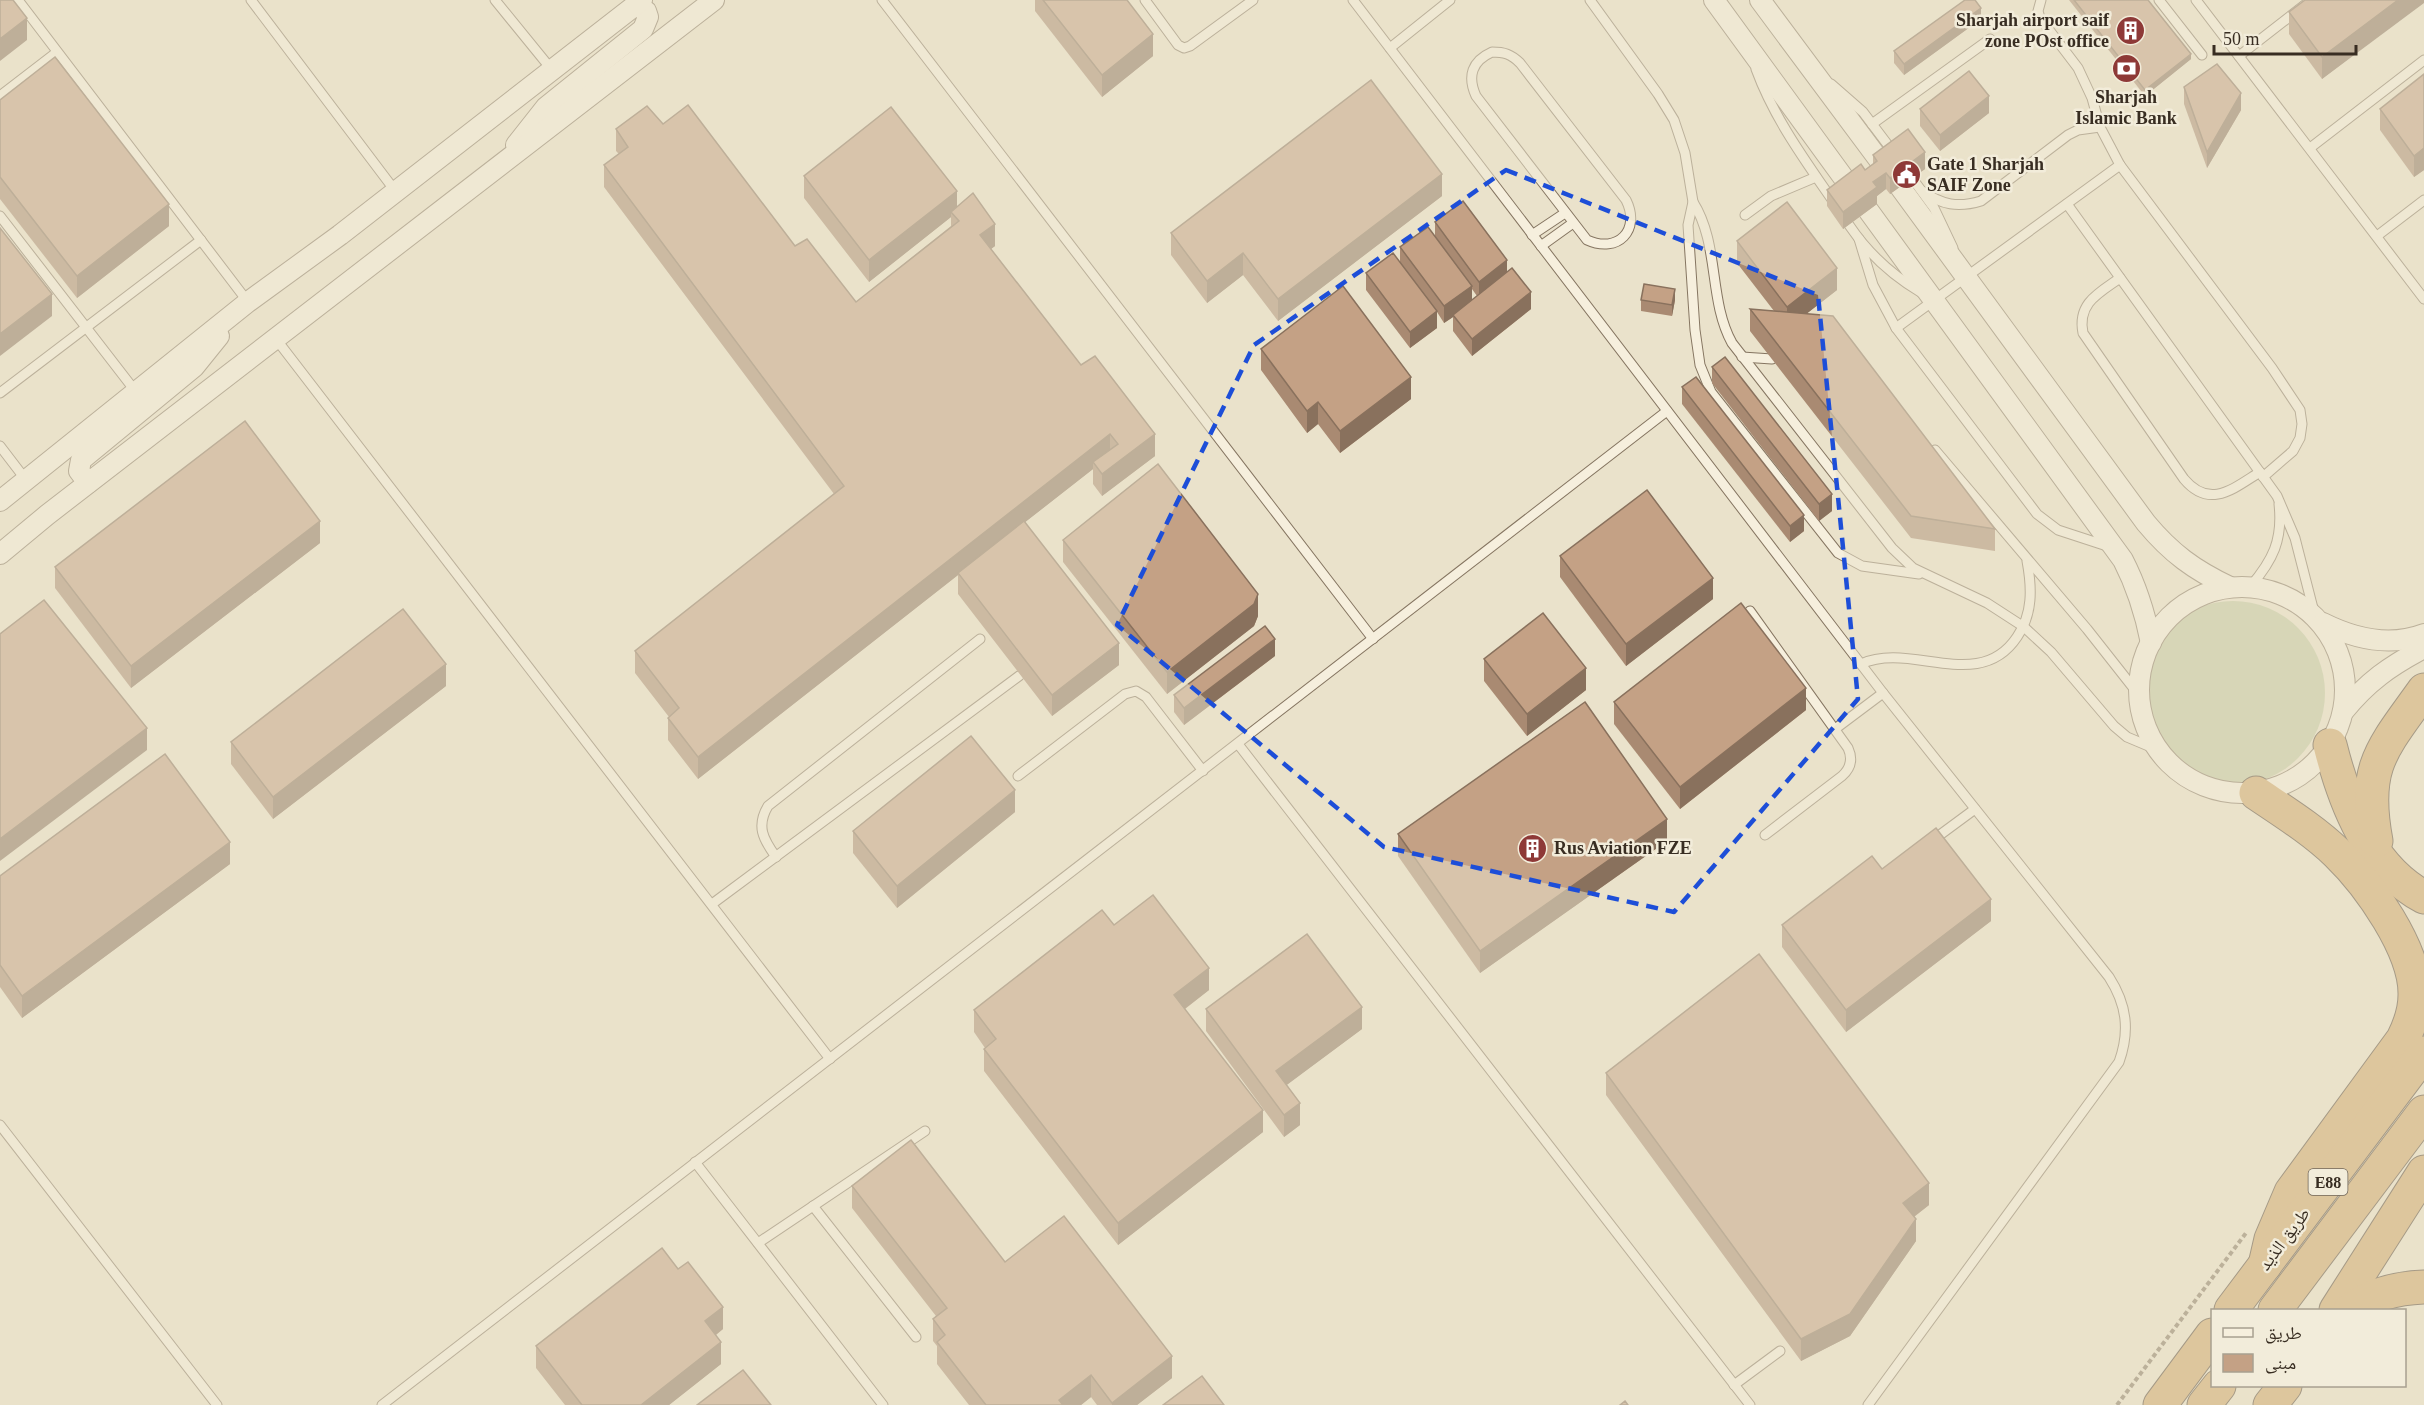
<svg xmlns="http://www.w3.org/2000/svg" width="2424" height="1405" viewBox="0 0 2424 1405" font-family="'Times New Roman','Noto Naskh Arabic',serif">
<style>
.green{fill:#c2c8a0}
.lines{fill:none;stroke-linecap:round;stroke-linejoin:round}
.lane-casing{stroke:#857561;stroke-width:11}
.street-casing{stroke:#857561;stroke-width:22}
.highway-casing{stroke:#544434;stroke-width:35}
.path{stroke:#857561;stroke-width:4;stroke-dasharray:4.5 3;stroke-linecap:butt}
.lane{stroke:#f6efdd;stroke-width:9}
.street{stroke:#f6efdd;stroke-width:20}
.highway{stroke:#cfa467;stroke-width:33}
.wall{fill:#a98a72;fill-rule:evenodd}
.shaded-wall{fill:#89715d}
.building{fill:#c4a185;stroke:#89715d;stroke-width:1.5}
.marked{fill:none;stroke:#1d4ed8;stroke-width:4.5;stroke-dasharray:12 8;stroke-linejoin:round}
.labels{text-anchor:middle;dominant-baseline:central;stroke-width:5;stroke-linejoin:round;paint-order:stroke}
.shield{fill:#f2ecda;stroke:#706659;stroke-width:1.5}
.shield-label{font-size:16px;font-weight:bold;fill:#382d22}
.poi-label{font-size:18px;font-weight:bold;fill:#382d22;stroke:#f2ecda;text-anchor:start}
.street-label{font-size:18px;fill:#382d22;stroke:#f2ecda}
</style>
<rect width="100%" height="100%" fill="#eae2cb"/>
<circle class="green" cx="2233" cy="693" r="92"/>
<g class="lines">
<defs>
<g id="lane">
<polyline points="18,0 248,302"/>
<polyline points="251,0 396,192"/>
<polyline points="495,0 552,70"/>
<polyline points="882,0 1373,639"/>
<polyline points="1145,0 1178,45 1184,48 1190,46 1253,0"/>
<path d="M1353 0 1883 693 2109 977C2127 1005 2130 1031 2119 1062L1868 1405"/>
<polyline points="1590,0 1658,94 1674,120 1685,153 1693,202 1688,225 1695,330 1700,365 1711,392 1838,553 1862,566 1919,574"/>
<polyline points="2041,0 2038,11 2040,18 2078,68 2092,98 2100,127 2120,165 2272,368 2300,410 2302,424 2300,438 2293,451 2263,477"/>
<polyline points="2159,0 2202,55"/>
<polyline points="2196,0 2424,299"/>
<polyline points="1390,48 1450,0"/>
<path d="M1492 52C1504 52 1511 54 1520 63L1626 200C1641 230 1618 254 1587 240L1476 96C1467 76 1472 61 1492 52Z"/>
<polyline points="2239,56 2311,0"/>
<path d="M1756 69C1774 118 1804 159 1833 201"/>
<polyline points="1831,84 1863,112 1894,153"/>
<polyline points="0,96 57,52"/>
<polyline points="1872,124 1990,39"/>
<polyline points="2310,148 2424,60"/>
<polyline points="1912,178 1934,208 1953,248"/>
<path d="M1922 191C1942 205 1958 208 1981 201L2068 135 2078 130 2100 127"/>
<path d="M1693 202C1720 245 1708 299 1732 343L1892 548 1913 568 1987 603 2024 627 2051 652 2114 726 2127 737 2158 750"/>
<polyline points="2067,204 2277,496 2295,538 2315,616"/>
<polyline points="1745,215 1771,196 1816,177"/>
<polyline points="0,216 136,392"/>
<path d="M1849 225C1867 252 1893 276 1922 293"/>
<polyline points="1532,235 1565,213"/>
<polyline points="2377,236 2424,200"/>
<polyline points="1859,239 1873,285 1896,328 2037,514 2058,530 2110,547"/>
<polyline points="1541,246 1573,223"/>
<path d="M2120 278C2099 293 2077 303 2083 333L2184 479C2210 510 2234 488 2260 472"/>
<polyline points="1896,328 2120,165"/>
<polyline points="276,339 830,1059"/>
<polyline points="1742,357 1772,359"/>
<polyline points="0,393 201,240"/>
<polyline points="0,446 26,480"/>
<polyline points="1935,450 2087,629 2139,695"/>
<path d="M2250 587C2273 560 2283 540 2279 504"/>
<path d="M1750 611 1848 748C1853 759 1851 768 1842 776L1765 835"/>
<path d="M1861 664C1911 641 1979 694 2017 637 2033 614 2032 588 2027 561"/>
<polyline points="1835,729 1883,693"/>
<polyline points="1238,744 1750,1405"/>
<polyline points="1018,776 1125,694 1136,691 1146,697 1203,771"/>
<polyline points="1933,840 1975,809"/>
<path d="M776 857C763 839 756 826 768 806L980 639"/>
<polyline points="712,904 1019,676"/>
<polyline points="0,1125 217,1405"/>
<polyline points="695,1162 883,1405"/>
<polyline points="813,1206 916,1337"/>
<polyline points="758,1243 925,1131"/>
<polyline points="1734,1385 1780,1351"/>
<polyline points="382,1405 1667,411"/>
</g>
<g id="street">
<polyline points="1714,0 1851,188"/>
<polyline points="1760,0 1882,164"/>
<polyline points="516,145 546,107 643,29 648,17 646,11 635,5"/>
<path d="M1900 187 2146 523C2171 553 2194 570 2230 587"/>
<path d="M1868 210 2123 560C2137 587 2145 613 2151 643"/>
<polyline points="88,483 79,471 81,460 194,367 219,336"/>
<polyline points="0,501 248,302 340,235 642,0"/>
<polyline points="0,554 47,515 714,0"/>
<circle cx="2242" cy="690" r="103"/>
<path d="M2323 623C2355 639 2390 647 2424 634"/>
<path d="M2343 712C2367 682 2390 666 2424 648"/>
</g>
<g id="highway">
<path d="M2330 745C2344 801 2369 868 2424 897"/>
<path d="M2256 793C2284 812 2313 830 2337 853 2369 884 2416 950 2415 995 2415 1011 2410 1025 2403 1039L2291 1192 2271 1239 2265 1265"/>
<path d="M2376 841C2362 766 2382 749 2424 690"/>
<polyline points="2231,1310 2424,1053"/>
<polyline points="2275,1310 2424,1112"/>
<polyline points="2336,1310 2424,1172"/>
<path d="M2350 1310C2372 1294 2397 1288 2424 1287"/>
<polyline points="2160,1405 2212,1335"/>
<polyline points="2204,1405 2219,1386"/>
<polyline points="2270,1405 2285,1386"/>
</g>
</defs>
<use href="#lane" class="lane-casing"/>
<use href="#street" class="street-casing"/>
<use href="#highway" class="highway-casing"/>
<polyline class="path" points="2117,1405 2246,1233"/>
<use href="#lane" class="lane"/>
<use href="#street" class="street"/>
<use href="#highway" class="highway"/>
</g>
<g class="wall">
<polygon points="1035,0 1043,0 1153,56 1102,97 1035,11"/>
<polygon points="2069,0 2148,0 2191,59 2145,96"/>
<polygon points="2424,0 2322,79 2289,34 2289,12"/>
<polygon points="1981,19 1904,75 1894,63 1894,51"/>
<polygon points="2424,74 2424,170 2414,177 2380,130 2380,109"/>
<polygon points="2184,87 2241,110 2207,168 2184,104"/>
<polygon points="0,100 169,226 77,298 0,199"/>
<polygon points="1920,109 1989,113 1940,151 1920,126"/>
<polygon points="663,124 856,302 951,226 951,217 869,282 804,198 804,176 957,207 995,246 991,249 1081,365 1155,456 1102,496 1093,484 1093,469 1025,522 1119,665 1052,716 958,594 958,575 698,779 668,740 668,718 669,717 635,673 635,651 834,494 604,187 604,165 619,154 616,151 616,129"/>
<polygon points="1873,155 1925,169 1890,194 1886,189 1877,196 1877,204 1843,229 1827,206 1827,190 1865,170 1873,164"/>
<polygon points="1442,196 1278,321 1243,275 1207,303 1171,255 1171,233"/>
<path d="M1435 222 1507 272 1531 309 1472 356 1453 331V317L1444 323 1437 312V328L1410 348 1366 290V273L1400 263V247L1435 235ZM1472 289 1477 296 1472 300Z"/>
<polygon points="1737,241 1837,290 1806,314 1995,529 1995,551 1911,538 1750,331 1750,309 1774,311 1737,263"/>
<polygon points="1641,300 1675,300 1672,316 1641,311"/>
<polygon points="1261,349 1411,399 1340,453 1318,424 1307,433 1261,370"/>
<polygon points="1712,367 1832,511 1819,521 1712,383"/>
<polygon points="1682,387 1804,531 1790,542 1682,404"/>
<polygon points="1063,540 1258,616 1254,626 1167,694 1063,562"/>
<polygon points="320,543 131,688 55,588 55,567"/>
<polygon points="1560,556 1713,599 1626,666 1560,577"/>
<polygon points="1275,656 1184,725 1174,712 1174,695"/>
<polygon points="1484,659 1586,690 1527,736 1484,681"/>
<polygon points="446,686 273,819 231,764 231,742"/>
<polygon points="1614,702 1806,710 1680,809 1614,724"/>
<polygon points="1015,812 897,908 853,853 853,831"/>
<polygon points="1398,834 1667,841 1480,973 1398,856"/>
<polygon points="230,864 22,1018 0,987 0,876"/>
<polygon points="1882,869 1991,921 1846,1032 1782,947 1782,925"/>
<polygon points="1114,925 1209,990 1185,1009 1263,1132 1118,1245 984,1071 984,1049 985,1048 974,1032 974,1010"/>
<polygon points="1206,1009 1362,1029 1286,1085 1300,1125 1284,1137 1206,1031"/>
<polygon points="1606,1073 1929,1205 1914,1217 1916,1241 1850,1336 1801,1361 1606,1095"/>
<polygon points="852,1186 1005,1262 1172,1378 1137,1405 1097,1405 1091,1397 1081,1405 969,1405 937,1364 937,1346 933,1341 933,1319 936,1316 852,1208"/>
<polygon points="723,1329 716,1335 721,1364 669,1405 565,1405 536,1368 536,1346"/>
</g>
<g class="shaded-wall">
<polygon points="2398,0 2424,0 2424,3 2322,79 2322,57"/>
<polygon points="1981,8 1981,19 1904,75 1904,64"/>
<polygon points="27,18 27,40 0,61 0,39"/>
<polygon points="1153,34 1153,56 1102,97 1102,75"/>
<polygon points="2191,54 2191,59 2145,96 2145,90"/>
<polygon points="2241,93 2241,110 2207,168 2207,152"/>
<polygon points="1989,96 1989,113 1940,151 1940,135"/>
<polygon points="2424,148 2424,170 2414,177 2414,156"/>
<polygon points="1925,152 1925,169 1890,194 1890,178"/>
<polygon points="1886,173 1886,189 1877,196 1877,204 1843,229 1843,212 1873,182"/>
<polygon points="1442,174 1442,196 1278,321 1278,299"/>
<polygon points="957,191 957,213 951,212 951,217 869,282 869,260"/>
<polygon points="169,204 169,226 77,298 77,276"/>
<polygon points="995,224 995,246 980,257 980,235"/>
<polygon points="1243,253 1243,275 1207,303 1207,281"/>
<polygon points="1507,260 1507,277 1479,298 1479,282"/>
<polygon points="1837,268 1837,290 1787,329 1787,307"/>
<polygon points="1472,286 1472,302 1453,315 1453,317 1444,323 1444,306"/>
<polygon points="1675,289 1675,300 1672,316 1672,305"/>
<polygon points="1531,292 1531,309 1472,356 1472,339"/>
<polygon points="52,294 52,316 0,356 0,334"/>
<polygon points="1437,311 1437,328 1410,348 1410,332"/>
<polygon points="1411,377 1411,399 1340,453 1340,431"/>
<polygon points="1318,402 1318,424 1307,433 1307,411"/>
<polygon points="1110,434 1110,456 1093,462 1093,469 959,574 958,573 958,575 698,779 698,757"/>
<polygon points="1155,434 1155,456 1102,496 1102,474"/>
<polygon points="1832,494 1832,511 1819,521 1819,504"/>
<polygon points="1804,515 1804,531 1790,542 1790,526"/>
<polygon points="320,521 320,543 131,688 131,666"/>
<polygon points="1713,578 1713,599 1626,666 1626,644"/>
<polygon points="1258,594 1258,616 1254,626 1167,694 1167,672"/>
<polygon points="1275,639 1275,656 1184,725 1184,708"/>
<polygon points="1119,643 1119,665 1052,716 1052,695"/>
<polygon points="446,664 446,686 273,819 273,797"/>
<polygon points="1586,668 1586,690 1527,736 1527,714"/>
<polygon points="1806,688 1806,710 1680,809 1680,787"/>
<polygon points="147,728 147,750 0,861 0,839"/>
<polygon points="1015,790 1015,812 897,908 897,886"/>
<polygon points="1667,819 1667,841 1480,973 1480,951"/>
<polygon points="230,842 230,864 22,1018 22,996"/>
<polygon points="1991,899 1991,921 1846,1032 1846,1010"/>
<polygon points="1209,968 1209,990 1174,1017 1174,995"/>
<polygon points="1362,1007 1362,1029 1276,1093 1276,1071"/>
<polygon points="1300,1103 1300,1125 1284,1137 1284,1115"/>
<polygon points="1263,1110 1263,1132 1118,1245 1118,1223"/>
<polygon points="1929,1183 1929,1205 1903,1225 1903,1203"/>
<polygon points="1916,1219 1916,1241 1850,1336 1801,1361 1801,1339"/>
<polygon points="723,1307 723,1329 705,1343 705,1321"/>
<polygon points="721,1342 721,1364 669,1405 641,1405"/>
<polygon points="1172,1356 1172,1378 1137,1405 1112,1405 1112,1403"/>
<polygon points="1091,1375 1091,1397 1081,1405 1059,1405 1059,1400"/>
</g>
<g class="building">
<polygon points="0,0 13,0 27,18 0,39"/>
<polygon points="1043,0 1127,0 1153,34 1102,75"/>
<polygon points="1965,0 1975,0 1981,8 1904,64 1894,51"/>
<polygon points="2074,0 2148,0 2191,54 2145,90"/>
<polygon points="2305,0 2398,0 2322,57 2289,12"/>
<polygon points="55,57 169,204 77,276 0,177 0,100"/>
<polygon points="2217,64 2241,93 2207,152 2184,87"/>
<polygon points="1969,71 1989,96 1940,135 1920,109"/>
<polygon points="2424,74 2424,148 2414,156 2380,109"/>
<polygon points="1371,80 1442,174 1278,299 1243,253 1207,281 1171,233"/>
<polygon points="688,105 795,246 807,239 856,302 959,221 951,212 973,193 995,224 980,235 1081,365 1095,356 1155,434 1102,474 1093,462 1118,444 1110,434 698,757 668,718 679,708 635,651 844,486 604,165 628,147 616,129 647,106 663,124"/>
<polygon points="891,107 957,191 869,260 804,176"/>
<polygon points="1908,129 1925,152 1890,178 1886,173 1873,182 1877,187 1843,212 1827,190 1861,164 1865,170 1877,161 1873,155"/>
<polygon points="1463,201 1507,260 1479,282 1435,222"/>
<polygon points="1787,202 1837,268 1787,307 1737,241"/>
<polygon points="1428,227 1472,286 1444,306 1400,247"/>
<polygon points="0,228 52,294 0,334"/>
<polygon points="1393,253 1437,311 1410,332 1366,273"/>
<polygon points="1512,268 1531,292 1472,339 1453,315"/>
<polygon points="1644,284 1675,289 1672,305 1641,300"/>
<polygon points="1343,286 1411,377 1340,431 1318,402 1307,411 1261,349"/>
<polygon points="1750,309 1833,316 1995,529 1911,516"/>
<polygon points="1725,357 1832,494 1819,504 1712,367"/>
<polygon points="1696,377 1804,515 1790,526 1682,387"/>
<polygon points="245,421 320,521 131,666 55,567"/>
<polygon points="1158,464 1258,594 1254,604 1167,672 1063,540"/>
<polygon points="1647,490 1713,578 1626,644 1560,556"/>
<polygon points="1024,521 1119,643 1052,695 958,573"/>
<polygon points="44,600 147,728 0,839 0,634"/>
<polygon points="1741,603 1806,688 1680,787 1614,702"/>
<polygon points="403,609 446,664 273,797 231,742"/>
<polygon points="1543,613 1586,668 1527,714 1484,659"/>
<polygon points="1265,626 1275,639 1184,708 1174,695"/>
<polygon points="1585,702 1667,819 1480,951 1398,834"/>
<polygon points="971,736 1015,790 897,886 853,831"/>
<polygon points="165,754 230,842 22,996 0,965 0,876"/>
<polygon points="1936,828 1991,899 1846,1010 1782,925 1872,856 1882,869"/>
<polygon points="1153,895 1209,968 1174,995 1263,1110 1118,1223 984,1049 996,1039 974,1010 1102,910 1114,925"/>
<polygon points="1307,934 1362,1007 1276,1071 1300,1103 1284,1115 1206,1009"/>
<polygon points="1759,954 1929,1183 1903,1203 1916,1219 1850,1314 1801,1339 1606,1073"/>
<polygon points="911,1140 1005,1262 1064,1216 1172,1356 1112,1403 1091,1375 1059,1400 1063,1405 986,1405 937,1342 945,1335 933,1319 947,1308 852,1186"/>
<polygon points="662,1248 678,1269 688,1262 723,1307 705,1321 721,1342 641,1405 582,1405 536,1346"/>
<polygon points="743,1370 771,1405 697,1405"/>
<polygon points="1202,1376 1224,1405 1163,1405"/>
<polygon points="1625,1401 1628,1405 1620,1405"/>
</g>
<path d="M0 0H2424V1405H0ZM1506 170 1818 295 1858 699 1674 912 1384 847 1117 625 1254 345Z" fill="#eae2cb" fill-opacity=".55" fill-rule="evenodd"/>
<path class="marked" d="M1506 170 1818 295 1858 699 1674 912 1384 847 1117 625 1254 345Z"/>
<defs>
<symbol id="building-disc" viewBox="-11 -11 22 22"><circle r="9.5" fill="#8e3937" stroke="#f2ecda"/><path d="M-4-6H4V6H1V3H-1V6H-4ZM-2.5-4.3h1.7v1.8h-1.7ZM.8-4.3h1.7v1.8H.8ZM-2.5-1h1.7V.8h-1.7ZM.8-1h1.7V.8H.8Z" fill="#fff"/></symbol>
<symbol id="bank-disc" viewBox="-11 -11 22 22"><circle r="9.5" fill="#8e3937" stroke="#f2ecda"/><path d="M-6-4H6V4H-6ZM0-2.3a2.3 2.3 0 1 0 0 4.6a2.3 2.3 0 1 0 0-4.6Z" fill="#fff"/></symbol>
<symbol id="civic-disc" viewBox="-11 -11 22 22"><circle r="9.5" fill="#8e3937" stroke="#f2ecda"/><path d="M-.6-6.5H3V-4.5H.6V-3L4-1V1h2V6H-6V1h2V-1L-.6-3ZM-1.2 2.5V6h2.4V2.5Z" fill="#fff"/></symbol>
</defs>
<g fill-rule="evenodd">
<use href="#building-disc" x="2114" y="14" width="33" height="33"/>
<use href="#bank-disc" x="2110" y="52" width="33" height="33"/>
<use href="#civic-disc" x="1890" y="158" width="33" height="33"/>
<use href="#building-disc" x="1516" y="832" width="33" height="33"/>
</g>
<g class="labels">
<rect class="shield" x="2308.5" y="1169" width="39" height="26" rx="4.5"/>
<g class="shield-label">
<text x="2328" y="1182">E88</text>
</g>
<g class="poi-label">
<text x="2109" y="20" text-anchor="end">Sharjah airport saif<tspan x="2109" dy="21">zone POst office</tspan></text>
<text x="2126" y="97" text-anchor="middle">Sharjah<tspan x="2126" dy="21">Islamic Bank</tspan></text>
<text x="1927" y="164">Gate 1 Sharjah<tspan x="1927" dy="21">SAIF Zone</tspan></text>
<text x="1554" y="848">Rus Aviation FZE</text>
</g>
<g class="street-label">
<text transform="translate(2284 1239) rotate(-53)">طريق الذيد</text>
</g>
</g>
<rect x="2211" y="1309" width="195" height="78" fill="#f2ecda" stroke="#a8a090" stroke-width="1.5"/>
<rect x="2223" y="1328" width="30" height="9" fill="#f6efdd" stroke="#a8a090" stroke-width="1.5"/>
<text x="2265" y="1339" font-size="18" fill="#382d22">طريق</text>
<rect x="2223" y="1354" width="30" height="18" fill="#c4a185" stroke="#a8a090" stroke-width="1.5"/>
<text x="2265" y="1369" font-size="18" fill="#382d22">مبنى</text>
<path d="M2214 45v9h142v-9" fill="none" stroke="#382d22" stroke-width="3"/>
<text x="2223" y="45" font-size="18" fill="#382d22" stroke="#f2ecda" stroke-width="4.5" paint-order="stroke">50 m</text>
</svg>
